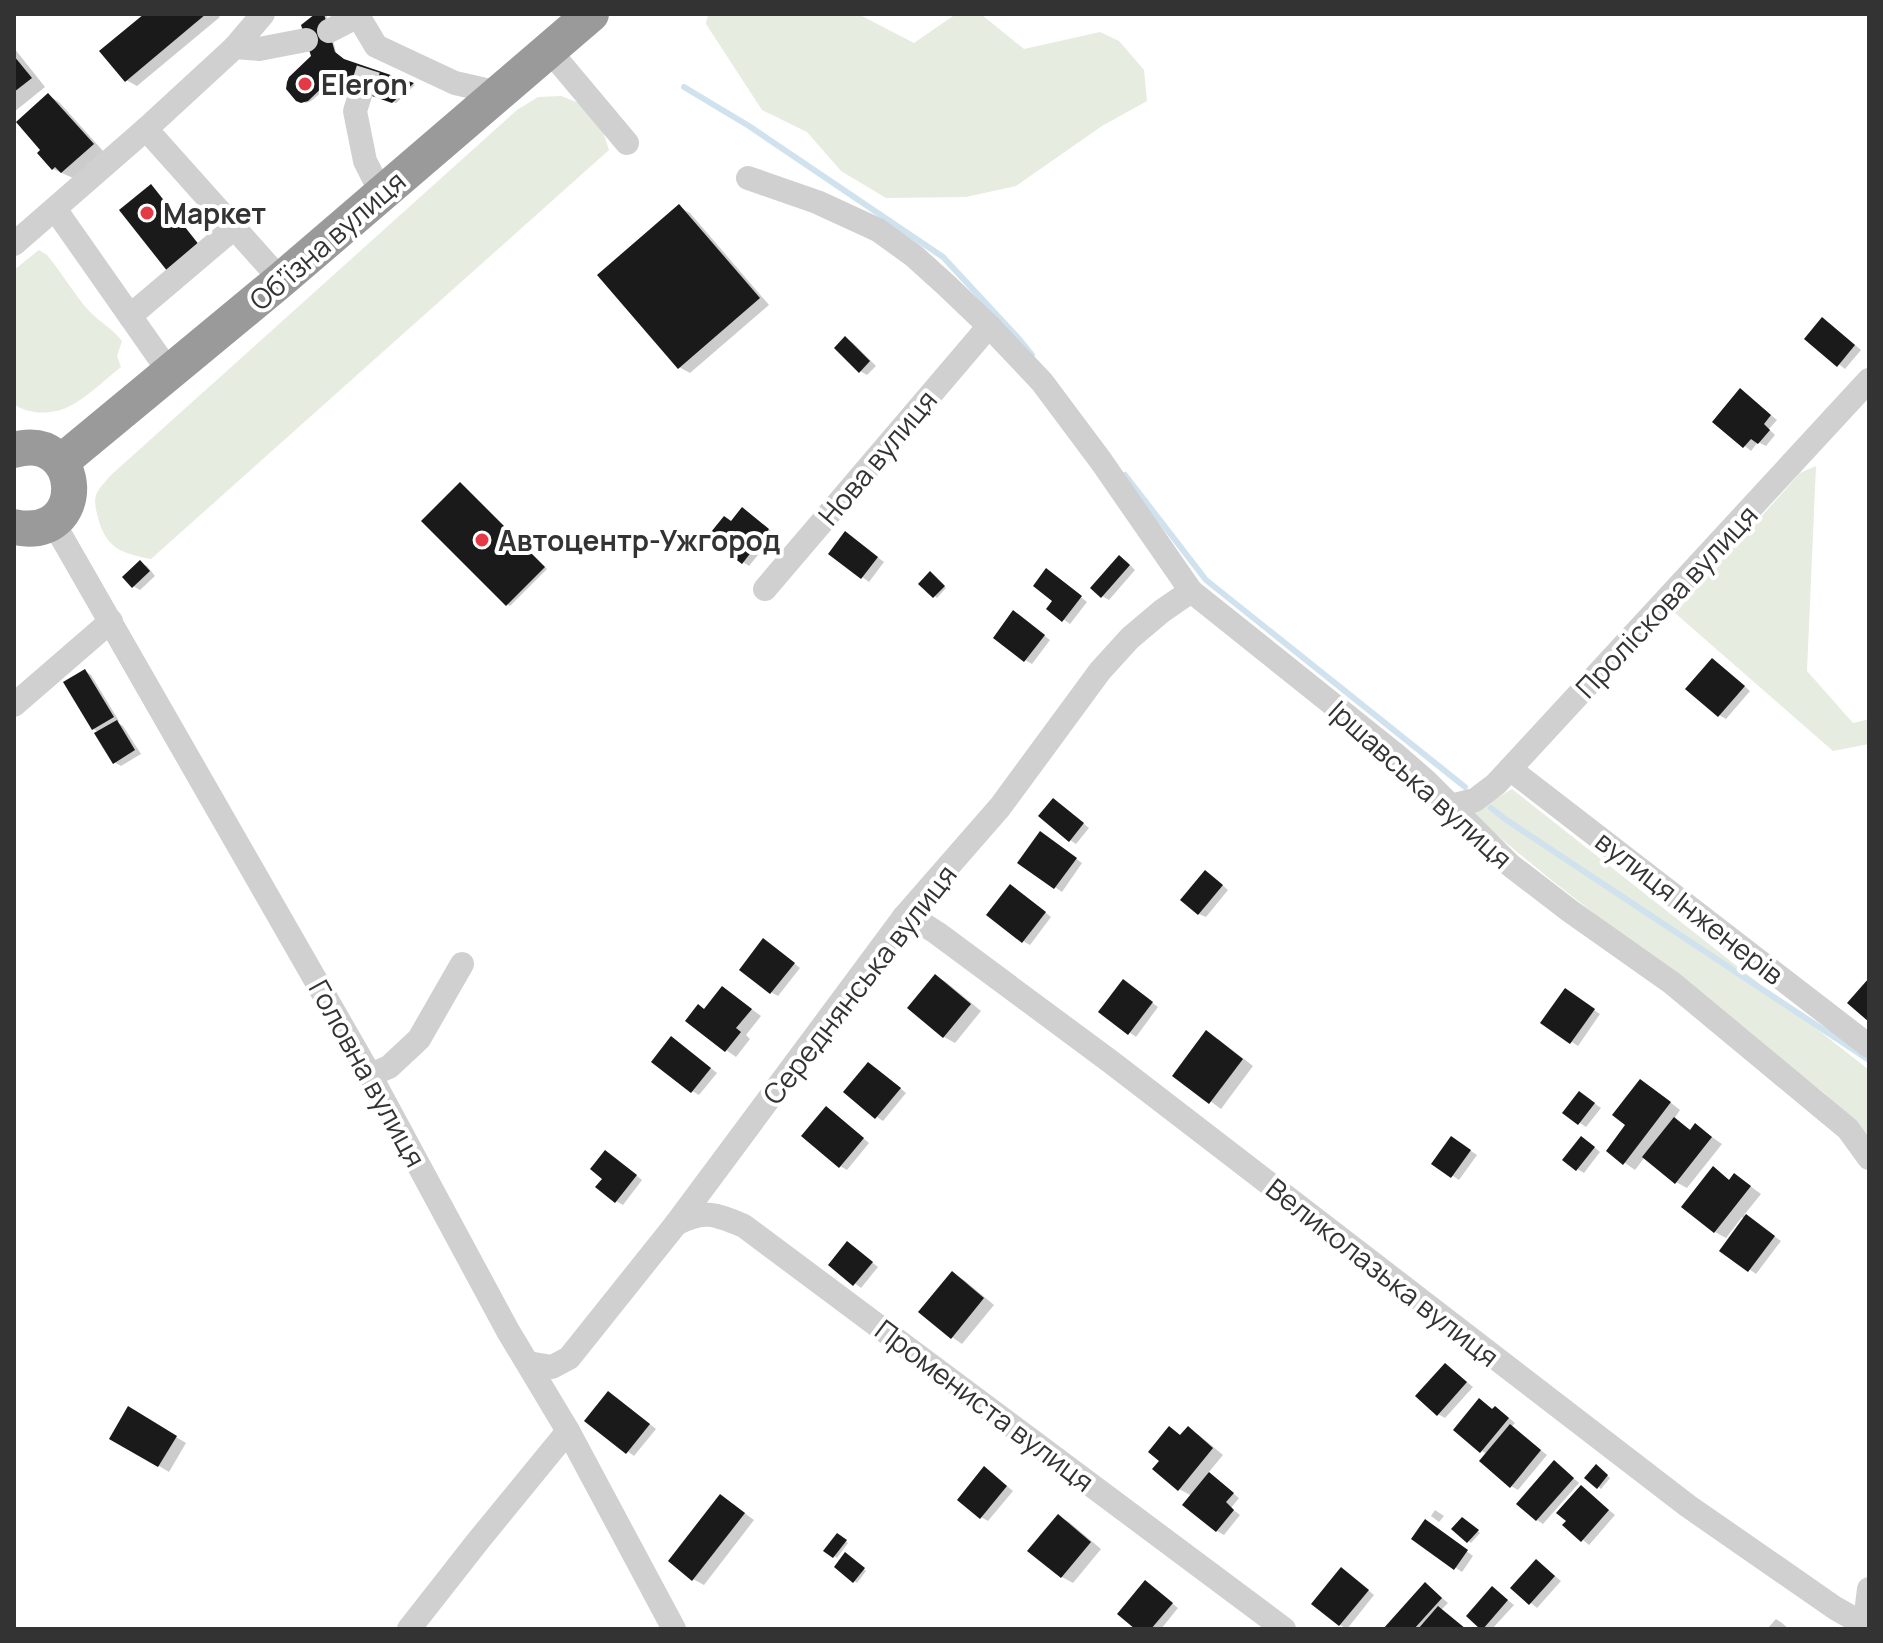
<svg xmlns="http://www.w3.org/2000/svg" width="1883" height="1643" viewBox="0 0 1883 1643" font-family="Manrope,sans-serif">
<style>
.green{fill:#e6ecdf}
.shadow{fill:#0003}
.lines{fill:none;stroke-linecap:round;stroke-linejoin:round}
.stream{stroke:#cfe2ee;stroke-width:6}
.building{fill:#1a1a1a}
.minor-tunnel{stroke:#d6d6d6;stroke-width:24;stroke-dasharray:24 12;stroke-linecap:butt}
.minor{stroke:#d0d0d0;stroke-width:24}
.highway{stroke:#9a9a9a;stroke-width:36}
.poi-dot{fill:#e63946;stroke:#fff;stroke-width:3}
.labels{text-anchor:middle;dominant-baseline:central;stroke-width:8;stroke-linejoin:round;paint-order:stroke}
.poi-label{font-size:28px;font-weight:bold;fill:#333;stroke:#fff;text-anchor:start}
.street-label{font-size:28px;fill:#333;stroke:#fff}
</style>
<rect width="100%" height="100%" fill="#fff"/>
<g class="green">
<polygon points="708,14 858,14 914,43 956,14 982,15 1024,49 1100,32 1119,41 1144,70 1147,101 1102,126 1016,186 966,197 886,198 841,171 807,132 762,110 706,24"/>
<path d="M561 96 579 103 602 129 609 150 151 559C120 553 105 548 97 514 96 509 94 501 96 495 98 489 106 481 111 475L517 110 538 97Z"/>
<path d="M39 250 47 255C62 273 74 294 89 311 100 322 113 329 122 341L117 356 121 367C107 378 85 399 70 406 54 415 28 415 14 404V270Z"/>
<polygon points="1816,466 1807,671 1853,723 1869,719 1869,744 1833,751 1675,613 1800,473"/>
<polygon points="1512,789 1869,1070 1869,1139 1824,1093 1550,879 1471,814"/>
</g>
<g class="shadow">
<polygon points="147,14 217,14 220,17 137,86 126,80"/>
<polygon points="318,14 326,14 337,56 344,61 415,85 396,103 332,81 328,87 311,101 306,103 298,99 313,57"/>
<polygon points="14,48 45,87 14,112"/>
<polygon points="48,95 59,102 103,151 73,178 53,169"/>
<polygon points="679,207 690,213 769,305 690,373 679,367"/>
<polygon points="1829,323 1861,350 1845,369 1806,338"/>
<polygon points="846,339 852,342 876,366 867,375 860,371"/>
<polygon points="1747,395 1777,420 1769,429 1775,435 1766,446 1758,442 1751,451 1714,421"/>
<polygon points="463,486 547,569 510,606 507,604"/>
<polygon points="749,514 775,534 749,566 743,562"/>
<polygon points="852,538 884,562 869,582 830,553"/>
<polygon points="1126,561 1135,570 1109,600 1102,596"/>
<polygon points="140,563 147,566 155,576 140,590 133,586"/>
<polygon points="932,575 946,588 937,598 921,583"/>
<polygon points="1053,575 1087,602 1070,624 1049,609 1055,601"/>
<polygon points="1020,617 1050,640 1032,664 1025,660"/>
<polygon points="1719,664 1750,691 1726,719 1719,715"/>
<polygon points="85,671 91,675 119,721 117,722 123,726 141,754 121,766 114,762 99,732 93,729"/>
<polygon points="1060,804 1089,828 1076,844 1070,840"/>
<polygon points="1047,838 1082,863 1062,892 1020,862"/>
<polygon points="1212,876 1228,890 1206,917 1199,914"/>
<polygon points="1017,890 1051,917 1030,945 1023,941"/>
<polygon points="771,945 800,968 778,996 771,992"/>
<polygon points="936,976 946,982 981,1011 955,1043 944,1037 910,1008"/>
<polygon points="1130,986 1158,1007 1136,1037 1101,1012"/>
<polygon points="723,988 761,1016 746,1035 750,1039 736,1057 726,1050 705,1011"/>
<polygon points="1572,995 1600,1014 1578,1046 1543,1023"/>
<polygon points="1218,1039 1253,1066 1221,1109 1175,1075"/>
<polygon points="678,1043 717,1073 699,1095 692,1091"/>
<polygon points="876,1068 906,1093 883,1121 877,1117"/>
<polygon points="1651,1087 1680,1110 1674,1119 1692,1131 1696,1126 1722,1144 1687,1188 1676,1182 1645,1157 1635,1170 1608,1151 1628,1125"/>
<polygon points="1586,1097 1601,1108 1586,1127 1565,1113"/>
<polygon points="833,1113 869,1143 847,1170 840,1166"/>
<polygon points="1458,1142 1477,1155 1459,1180 1434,1163"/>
<polygon points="1588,1142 1600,1152 1584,1173 1577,1169"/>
<polygon points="612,1156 642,1180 623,1205 616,1201 605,1178"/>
<polygon points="1713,1169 1731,1181 1735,1175 1761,1194 1744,1215 1781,1241 1756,1274 1722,1250 1745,1220 1742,1217 1726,1238 1715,1232"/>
<polygon points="854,1248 878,1267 861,1288 831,1264"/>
<polygon points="953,1274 964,1280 994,1305 962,1344 952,1337"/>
<polygon points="1446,1365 1473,1387 1445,1418 1438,1414"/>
<polygon points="615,1397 656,1429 634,1456 587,1421"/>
<polygon points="1480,1400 1494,1410 1502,1412 1515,1423 1511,1427 1547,1455 1518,1490 1511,1486 1487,1454 1482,1451"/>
<polygon points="129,1409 186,1443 169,1472 112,1438"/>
<polygon points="1188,1429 1199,1435 1223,1455 1208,1473 1239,1498 1231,1508 1240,1515 1224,1535 1217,1531 1192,1496 1179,1489 1182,1436"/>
<polygon points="1561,1467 1579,1483 1543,1524 1537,1520"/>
<polygon points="1599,1468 1610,1478 1601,1489 1587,1478"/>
<polygon points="991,1473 1013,1491 988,1521 981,1517"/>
<polygon points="1581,1487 1615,1515 1589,1545 1565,1525"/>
<polygon points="721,1496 754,1520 704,1585 693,1579"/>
<polygon points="1435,1510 1444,1516 1439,1522 1431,1516"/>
<polygon points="1058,1516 1069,1522 1101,1549 1073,1583 1062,1577"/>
<polygon points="1465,1521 1480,1533 1471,1543 1454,1529"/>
<polygon points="1432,1526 1473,1556 1462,1572 1413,1539"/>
<polygon points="838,1535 848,1543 837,1558 826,1550"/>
<polygon points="845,1555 866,1571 857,1583 836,1567"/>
<polygon points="1543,1566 1561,1581 1537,1608 1513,1588"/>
<polygon points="1348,1574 1374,1595 1347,1629 1340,1625"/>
<polygon points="1152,1587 1178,1608 1161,1629 1138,1629"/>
<polygon points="1493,1588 1514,1605 1492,1629 1484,1629 1469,1616"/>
<polygon points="1432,1589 1448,1603 1441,1610 1463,1629 1385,1629"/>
<polygon points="1776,1619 1782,1623 1789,1629 1767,1629"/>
</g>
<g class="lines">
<g class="stream">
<polyline points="684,87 749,126 943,257 1020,340 1032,355"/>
<polyline points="1125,475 1206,580 1465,787"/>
<polyline points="1491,808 1505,819 1869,1060"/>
</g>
</g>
<g class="building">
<polygon points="144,14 206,14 125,82 99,51"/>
<polygon points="315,14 324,14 335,52 344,59 414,83 392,103 329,81 308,101 301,103 296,101 286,89 287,82 289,77 311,56 301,25"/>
<polygon points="14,56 32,78 14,92"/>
<polygon points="48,93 94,144 61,173 55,167 52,170 37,153 40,150 16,122"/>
<polygon points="151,184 200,246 168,272 119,210"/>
<polygon points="679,204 760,298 678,369 597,275"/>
<polygon points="1822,317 1855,345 1837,367 1804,339"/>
<polygon points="845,336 870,361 859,373 834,348"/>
<polygon points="1740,388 1771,415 1764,424 1770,430 1758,444 1751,439 1743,448 1712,422"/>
<polygon points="460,482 545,567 506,606 421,521"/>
<polygon points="742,507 769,529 742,564 707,537 724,516 731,521"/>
<polygon points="845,531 878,557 861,579 828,554"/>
<polygon points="1119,555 1130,565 1101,598 1090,588"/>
<polygon points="140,560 150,571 132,588 122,577"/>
<polygon points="1046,568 1082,596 1062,622 1046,609 1052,601 1033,586"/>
<polygon points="930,571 945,586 933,598 918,584"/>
<polygon points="1013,610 1045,635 1024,662 993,638"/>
<polygon points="1712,658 1745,686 1718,717 1685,689"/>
<polygon points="85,669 114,717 92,730 63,682"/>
<polygon points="117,720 135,750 113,764 94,733"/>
<polygon points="1053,798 1084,823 1069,842 1038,816"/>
<polygon points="1040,831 1077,858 1054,889 1017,863"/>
<polygon points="1205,870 1223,885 1198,915 1180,900"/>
<polygon points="1010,884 1046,912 1022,943 986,915"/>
<polygon points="763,938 795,963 770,994 739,970"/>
<polygon points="935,974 971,1004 943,1038 907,1008"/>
<polygon points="1869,978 1869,1022 1847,1003"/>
<polygon points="1123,979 1153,1002 1128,1035 1098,1012"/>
<polygon points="722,986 752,1009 736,1028 741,1032 725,1052 685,1021 698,1004 704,1009"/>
<polygon points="1565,988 1595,1009 1570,1044 1540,1023"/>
<polygon points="1206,1030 1243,1059 1209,1104 1172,1076"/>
<polygon points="671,1036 711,1068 691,1093 651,1062"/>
<polygon points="868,1062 901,1088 875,1119 843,1092"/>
<polygon points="1640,1079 1671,1102 1623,1165 1606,1151 1625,1125 1612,1115"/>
<polygon points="1579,1091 1595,1103 1578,1125 1562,1113"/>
<polygon points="826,1106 864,1138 839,1168 801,1136"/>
<polygon points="1674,1117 1690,1130 1695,1123 1712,1137 1675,1184 1642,1157"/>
<polygon points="1451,1136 1471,1150 1451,1178 1431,1164"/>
<polygon points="1581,1136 1595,1147 1576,1171 1562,1160"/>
<polygon points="605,1150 637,1175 615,1203 595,1187 602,1179 590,1169"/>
<polygon points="1713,1166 1729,1180 1734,1173 1751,1186 1714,1233 1681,1207"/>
<polygon points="1746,1214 1775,1236 1748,1272 1719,1251"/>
<polygon points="847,1241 873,1262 853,1286 828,1265"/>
<polygon points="952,1271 984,1298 951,1339 918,1312"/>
<polygon points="1445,1363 1467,1382 1437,1416 1415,1396"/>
<polygon points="608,1391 650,1424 626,1454 584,1421"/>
<polygon points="1479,1398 1492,1409 1495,1406 1509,1418 1480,1453 1453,1430"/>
<polygon points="128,1406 177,1436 158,1467 109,1439"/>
<polygon points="1510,1424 1541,1450 1510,1488 1479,1461"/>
<polygon points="1169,1426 1180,1435 1188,1426 1213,1448 1178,1491 1152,1469 1159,1461 1148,1452"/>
<polygon points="1554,1460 1574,1478 1536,1521 1516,1504"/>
<polygon points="1596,1464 1608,1475 1597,1489 1584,1478"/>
<polygon points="984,1466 1007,1486 980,1519 957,1500"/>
<polygon points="1209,1472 1234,1493 1226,1502 1234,1510 1216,1532 1182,1505"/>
<polygon points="1581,1485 1609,1510 1581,1542 1562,1525 1566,1521 1556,1513"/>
<polygon points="720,1494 745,1513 692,1581 668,1561"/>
<polygon points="1058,1514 1091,1542 1061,1578 1027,1551"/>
<polygon points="1462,1517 1479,1530 1467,1543 1451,1529"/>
<polygon points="1425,1519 1468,1550 1454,1570 1411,1539"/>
<polygon points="837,1533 847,1540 833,1558 823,1551"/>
<polygon points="845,1552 865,1568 853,1583 834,1567"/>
<polygon points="1536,1559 1555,1576 1529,1605 1510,1588"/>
<polygon points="1341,1567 1369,1590 1339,1626 1311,1604"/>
<polygon points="1145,1580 1173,1603 1151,1629 1135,1629 1117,1614"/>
<polygon points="1425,1582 1442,1598 1414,1629 1383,1629"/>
<polygon points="1492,1586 1508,1600 1483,1629 1480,1629 1466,1616"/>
<polygon points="1438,1606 1466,1629 1418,1629"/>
</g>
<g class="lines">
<polyline class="minor-tunnel" points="361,92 369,67"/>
<g class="minor">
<polyline points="357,14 376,46 455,83 499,93"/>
<polyline points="329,31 358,16"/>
<polyline points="235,47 259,49 306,40"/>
<polyline points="549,50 627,143"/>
<polyline points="361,92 355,111 365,161 381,193"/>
<polyline points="146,129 281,280"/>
<polyline points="748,178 817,202 878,230 914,256 945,284 989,326 1042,382 1101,461 1191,591 1395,754 1426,781 1510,865 1570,911 1672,983 1848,1129 1869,1158"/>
<polyline points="55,209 170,373"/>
<polyline points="14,244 146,129 235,47 263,14"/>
<polyline points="130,316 235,227"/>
<polyline points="53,522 370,1075 508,1331 568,1431 674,1629"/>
<polyline points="765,589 989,326"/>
<polyline points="14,705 111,621"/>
<polyline points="1510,769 1869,1046"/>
<polyline points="1451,806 1475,800 1496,784 1869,380"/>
<polyline points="904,917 923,924 937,933 1111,1062 1688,1506 1835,1608 1865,1625"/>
<polyline points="370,1075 389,1067 419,1039 462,964"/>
<path d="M676 1224C704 1209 715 1214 744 1226L1284 1629"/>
<polyline points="528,1363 552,1367 569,1358 676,1224 904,917 1000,807 1100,671 1130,638 1162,611 1191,591"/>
<polyline points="409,1629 478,1541 568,1431"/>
<polyline points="1864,1629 1869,1589"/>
</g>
<g class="highway">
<path d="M14 450C84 430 91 543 14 527"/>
<polyline points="61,462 281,280 591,14"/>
</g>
</g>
<g class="poi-dot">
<circle cx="305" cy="84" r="8"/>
<circle cx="147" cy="213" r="8"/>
<circle cx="482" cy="540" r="8"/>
</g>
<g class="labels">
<g class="poi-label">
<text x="321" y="84">Eleron</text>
<text x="163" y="213">Маркет</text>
<text x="498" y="540">Автоцентр-Ужгород</text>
</g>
<g class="street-label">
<text transform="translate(327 240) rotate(-41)">Обʼїзна вулиця</text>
<text transform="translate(877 457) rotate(-50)">Нова вулиця</text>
<text transform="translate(1666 601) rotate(-47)">Проліскова вулиця</text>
<text transform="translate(1421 784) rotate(42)">Іршавська вулиця</text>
<text transform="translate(1690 907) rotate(38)">вулиця Інженерів</text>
<text transform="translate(859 984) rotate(-52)">Середнянська вулиця</text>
<text transform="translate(368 1073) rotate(61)">Головна вулиця</text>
<text transform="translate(1383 1272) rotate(38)">Великолазька вулиця</text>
<text transform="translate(985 1405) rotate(37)">Промениста вулиця</text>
</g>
</g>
<rect width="1883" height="1643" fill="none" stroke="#333333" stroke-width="32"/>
</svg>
